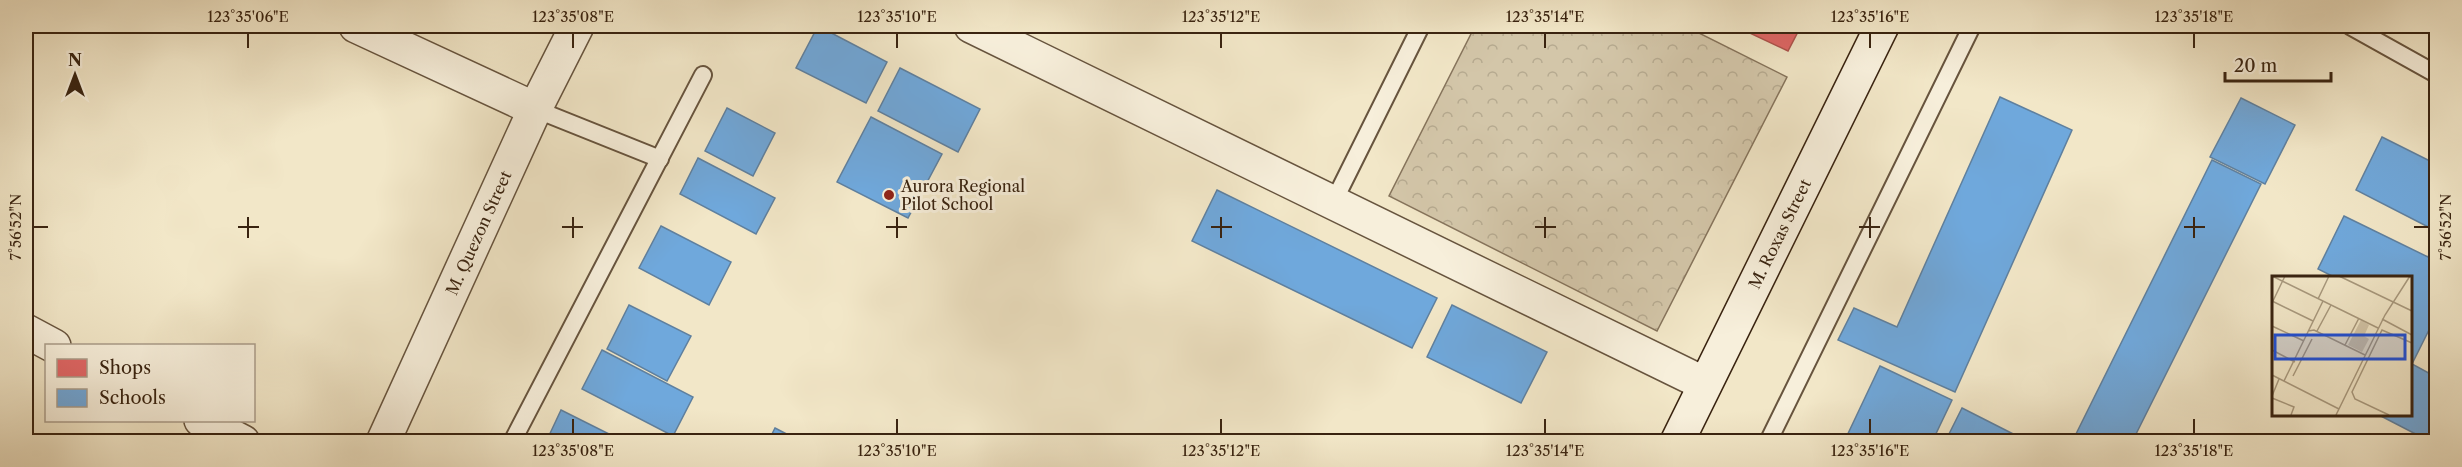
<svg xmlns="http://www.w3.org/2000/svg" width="2462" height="467" viewBox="0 0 2462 467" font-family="'Libre Caslon Text',serif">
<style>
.park{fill:url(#park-crowns);stroke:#86745c;stroke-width:1.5}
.shops{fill:#e06666;stroke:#ae524c;stroke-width:1.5}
.schools{fill:#6fa8dc;stroke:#5f809f;stroke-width:1.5}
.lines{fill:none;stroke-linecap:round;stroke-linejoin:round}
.lane-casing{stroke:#67543e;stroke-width:20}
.street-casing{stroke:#67543e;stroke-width:36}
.secondary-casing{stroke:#392310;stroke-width:36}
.lane{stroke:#f7efdb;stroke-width:16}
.street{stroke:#f7efdb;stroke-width:33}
.secondary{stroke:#f7efdb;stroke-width:33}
.ticks{fill:none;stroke:#392310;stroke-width:2}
.poi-dot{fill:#8f2418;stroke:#f7efdb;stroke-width:2}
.labels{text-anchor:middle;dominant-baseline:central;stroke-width:6;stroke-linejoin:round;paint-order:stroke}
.poi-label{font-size:16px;fill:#392310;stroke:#f7efdb;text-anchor:start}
.street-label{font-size:16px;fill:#392310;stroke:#f7efdb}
.inset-road{fill:none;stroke:#a8997e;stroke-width:1.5}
.view{fill:#1d4ed8;fill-opacity:0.15;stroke:#1d4ed8;stroke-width:3}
.inset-edge{fill:none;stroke:#392310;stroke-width:3}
.neatline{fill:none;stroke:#392310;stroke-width:2}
.ticks-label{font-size:15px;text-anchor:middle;fill:#392310}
</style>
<defs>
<pattern id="park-crowns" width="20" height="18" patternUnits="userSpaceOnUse" patternTransform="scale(1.5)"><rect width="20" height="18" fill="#d3c6a9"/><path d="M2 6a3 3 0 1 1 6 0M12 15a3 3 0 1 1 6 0" fill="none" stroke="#b6aa90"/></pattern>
</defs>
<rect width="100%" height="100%" fill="#f2e7c8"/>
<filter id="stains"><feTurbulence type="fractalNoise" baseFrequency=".00333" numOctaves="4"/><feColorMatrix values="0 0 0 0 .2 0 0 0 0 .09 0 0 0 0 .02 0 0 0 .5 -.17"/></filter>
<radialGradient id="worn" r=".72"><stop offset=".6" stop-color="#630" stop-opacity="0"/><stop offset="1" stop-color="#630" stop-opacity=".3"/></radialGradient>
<polygon class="park" points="1475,26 1685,26 1787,77 1657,331 1389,196"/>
<polygon class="shops" points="1735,26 1801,26 1788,51"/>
<g class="schools">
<polygon points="818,26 887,62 866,103 796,68"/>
<polygon points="900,68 980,109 958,152 878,111"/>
<polygon points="2000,97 2072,130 1955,392 1838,340 1854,308 1897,327"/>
<polygon points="2241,98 2295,125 2265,184 2210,157"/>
<polygon points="727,108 775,133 753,176 705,151"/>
<polygon points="871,117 942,154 908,218 837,182"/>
<polygon points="2382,137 2436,164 2436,231 2356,190"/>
<polygon points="698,158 775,198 756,234 680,194"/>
<polygon points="2212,160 2261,184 2132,442 2072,442"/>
<polygon points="1217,190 1437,298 1412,348 1192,241"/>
<polygon points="2344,216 2428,257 2436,239 2436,328 2431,326 2412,364 2436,377 2436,442 2431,442 2377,414 2410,414 2410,278 2336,278 2318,269"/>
<polygon points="661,226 731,262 709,305 639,268"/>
<polygon points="629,305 691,336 667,381 607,349"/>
<polygon points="1452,305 1547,352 1521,403 1427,357"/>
<polygon points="602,350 693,397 673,436 582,389"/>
<polygon points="1880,366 1952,400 1932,442 1844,442"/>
<polygon points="1962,408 2029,442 1945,442"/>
<polygon points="561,410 623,441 623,442 546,442"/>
<polygon points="775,428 802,442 768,442"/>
</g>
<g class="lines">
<defs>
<g id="lane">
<polyline points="2350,26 2436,74"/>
<polyline points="535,109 660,159"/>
<polyline points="1333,203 1421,26"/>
<polyline points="512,442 703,75"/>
<polyline points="1768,442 1972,26"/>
</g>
<g id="street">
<polyline points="356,26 535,109"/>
<polyline points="971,26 1705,384"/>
<polyline points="26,331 54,346"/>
<polyline points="201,420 243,442"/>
<path id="s1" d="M383 442 535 109 577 26"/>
</g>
<g id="secondary">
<path id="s2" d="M1677 442 1882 26"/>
</g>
</defs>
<use href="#lane" class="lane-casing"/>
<use href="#street" class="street-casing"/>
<use href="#secondary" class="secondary-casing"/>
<use href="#lane" class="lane"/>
<use href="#street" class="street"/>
<use href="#secondary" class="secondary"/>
</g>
<path class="ticks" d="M248 33V48M573 33V48M897 33V48M1221 33V48M1545 33V48M1870 33V48M2194 33V48M248 217V238M573 217V238M897 217V238M1221 217V238M1545 217V238M1870 217V238M2194 217V238M33 227H48M238 227H259M562 227H583M886 227H907M1211 227H1232M1535 227H1556M1859 227H1880M2184 227H2205M2414 227H2429M573 419V434M897 419V434M1221 419V434M1545 419V434M1870 419V434M2194 419V434"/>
<circle class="poi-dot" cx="889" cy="195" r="6"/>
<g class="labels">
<g class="poi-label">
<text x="901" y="186">Aurora Regional<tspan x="901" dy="18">Pilot School</tspan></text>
</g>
<g class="street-label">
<text stroke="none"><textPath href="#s1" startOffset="230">M. Quezon Street</textPath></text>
<text stroke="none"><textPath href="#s2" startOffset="232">M. Roxas Street</textPath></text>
</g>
</g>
<g transform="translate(2272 276)">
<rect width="140" height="140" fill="#f2e7c8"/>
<path d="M89 44 97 49 92 60 97 63 90 76 76 69Z" fill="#d3c6a9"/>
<path class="inset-road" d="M0 0 106 52M67 0 140 35M46 23 57 0M0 25 41 45M0 27 13 0M110 43 140 59M0 50 32 65M36 55 42 54 93 79M45 55 59 29M73 69 87 42M0 74 23 86M0 99 67 133M21 100 40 63M12 105 51 25M0 120 7 103M0 122 22 131 19 139M64 139 113 39 138 0M117 139 83 123 80 116 110 54 140 67"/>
<path class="view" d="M3 59H133V83H3Z"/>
<rect width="140" height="140" class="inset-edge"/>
</g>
<rect width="2462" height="467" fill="none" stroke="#f2e7c8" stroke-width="66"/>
<rect x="45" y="344" width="210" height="78" fill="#f7efdb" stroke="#ab9d8a" stroke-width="1.5"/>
<rect x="57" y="359" width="30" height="18" fill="#e06666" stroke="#ab9d8a" stroke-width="1.5"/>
<text x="99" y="374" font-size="18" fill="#392310">Shops</text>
<rect x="57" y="389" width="30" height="18" fill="#6fa8dc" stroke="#ab9d8a" stroke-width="1.5"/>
<text x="99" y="404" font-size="18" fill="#392310">Schools</text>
<g transform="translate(75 75)" stroke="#f7efdb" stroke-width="4.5" paint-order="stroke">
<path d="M0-4.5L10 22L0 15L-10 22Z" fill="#392310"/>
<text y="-9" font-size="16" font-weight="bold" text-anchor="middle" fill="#392310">N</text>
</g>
<path d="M2225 72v9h106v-9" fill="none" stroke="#392310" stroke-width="3"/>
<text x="2234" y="72" font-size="18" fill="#392310" stroke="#f7efdb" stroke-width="4.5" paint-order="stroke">20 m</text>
<rect x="33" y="33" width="2396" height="401" class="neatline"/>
<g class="ticks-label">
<text x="248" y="22">123°35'06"E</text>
<text x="573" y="22">123°35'08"E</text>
<text x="897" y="22">123°35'10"E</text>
<text x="1221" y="22">123°35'12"E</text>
<text x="1545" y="22">123°35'14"E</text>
<text x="1870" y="22">123°35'16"E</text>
<text x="2194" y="22">123°35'18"E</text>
<text transform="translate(16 227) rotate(-90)" y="5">7°56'52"N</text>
<text transform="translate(2446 227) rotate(-90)" y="5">7°56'52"N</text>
<text x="573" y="456">123°35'08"E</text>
<text x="897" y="456">123°35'10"E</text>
<text x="1221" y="456">123°35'12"E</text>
<text x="1545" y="456">123°35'14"E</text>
<text x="1870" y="456">123°35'16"E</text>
<text x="2194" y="456">123°35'18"E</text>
</g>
<rect width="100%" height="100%" filter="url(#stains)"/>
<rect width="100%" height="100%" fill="url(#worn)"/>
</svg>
